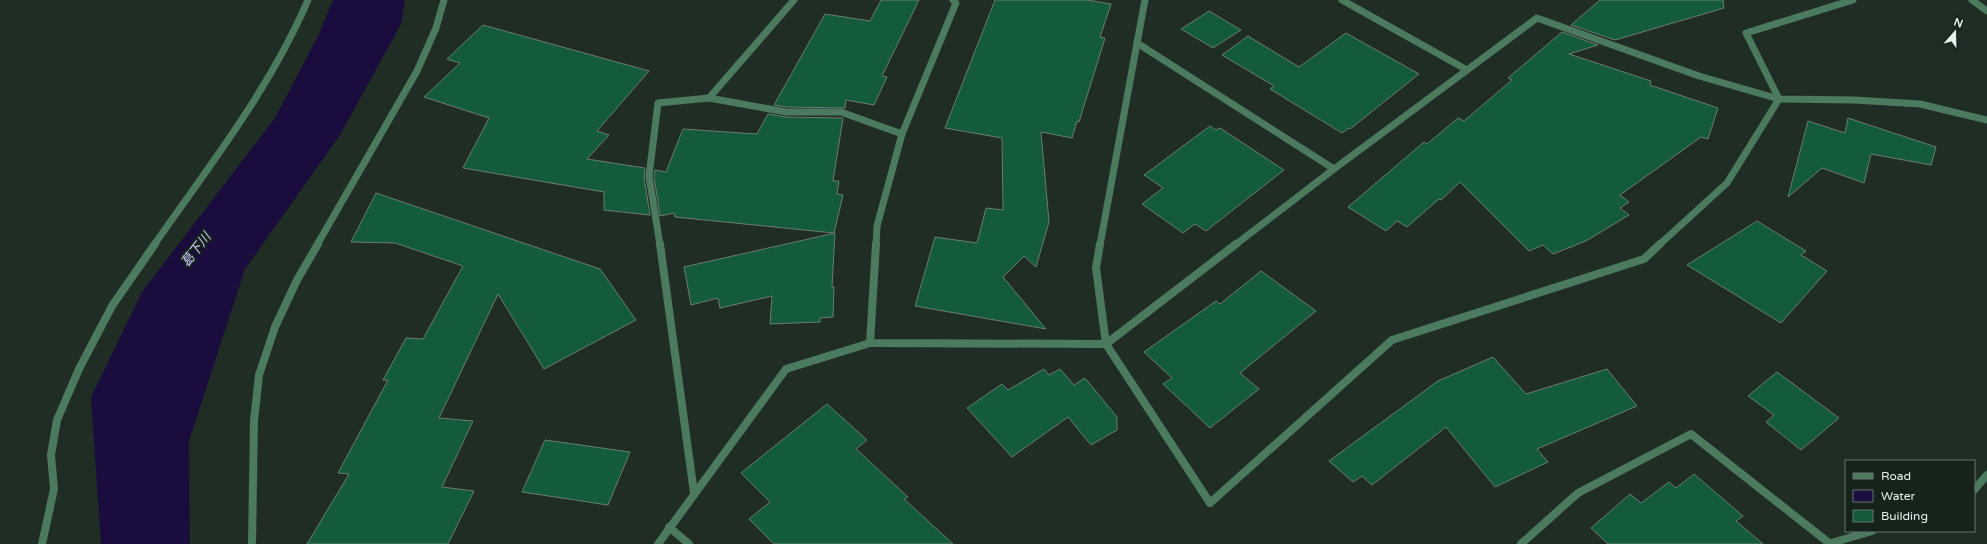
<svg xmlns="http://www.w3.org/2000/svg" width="1987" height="544" viewBox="0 0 1987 544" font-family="'Varela Round','Noto Sans JP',sans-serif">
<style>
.water{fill:#1a0d3e}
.building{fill:#145b3a;stroke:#6b7c72}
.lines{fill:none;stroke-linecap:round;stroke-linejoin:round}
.street-far1{stroke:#4b7a5f;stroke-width:7}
.street{stroke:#4b7a5f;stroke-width:8}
.labels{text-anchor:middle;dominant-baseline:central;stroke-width:4;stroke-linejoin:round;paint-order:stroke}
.water-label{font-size:13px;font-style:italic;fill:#cec9fd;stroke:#15231b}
</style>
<rect width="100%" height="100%" fill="#1f2d24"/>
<polygon class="water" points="333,0 405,0 401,24 340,135 245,269 189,441 190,544 101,544 91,397 142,292 275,118 318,36"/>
<g class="building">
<polygon points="881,0 919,0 882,76 887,77 874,105 846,100 845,108 786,107 774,105 825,14 870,21"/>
<polygon points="995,0 1087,0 1111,4 1100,37 1105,38 1079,122 1077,121 1072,138 1041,132 1049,222 1036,267 1024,256 1003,277 1046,329 915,306 935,237 977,243 986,208 1003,210 1002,138 945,128"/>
<polygon points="1600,0 1723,0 1724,8 1615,40 1571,25"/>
<polygon points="1209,11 1241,30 1213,48 1181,29"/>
<polygon points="483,25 649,71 597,131 609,135 587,159 645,168 644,177 650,215 604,210 604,192 463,168 489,118 424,97 460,63 447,59"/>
<polygon points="1562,32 1598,45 1569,54 1651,81 1650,85 1718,108 1708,139 1701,137 1620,195 1629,202 1620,208 1629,215 1586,241 1553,254 1543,245 1529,251 1460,182 1441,200 1439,199 1407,227 1397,221 1386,231 1348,207 1424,142 1427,144 1458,118 1464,121 1512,80 1508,78"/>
<polygon points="1346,33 1419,74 1350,129 1349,128 1342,133 1270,89 1274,86 1222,55 1248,36 1299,67"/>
<polygon points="768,114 786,117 843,118 833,181 839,181 837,194 843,195 834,233 675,217 674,213 660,216 654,176 655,170 666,172 683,129 757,134"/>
<polygon points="1848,118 1936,147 1931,165 1871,154 1864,183 1822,168 1788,197 1808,121 1845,133"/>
<polygon points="1210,126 1216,130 1220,128 1284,170 1206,231 1195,224 1183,233 1142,204 1163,188 1144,175"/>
<polygon points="376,193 600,269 636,320 544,369 498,294 439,418 473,421 442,487 474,491 448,544 307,544 349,474 338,473 388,380 383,380 406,338 423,339 463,266 395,243 351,242"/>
<polygon points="1757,221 1806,251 1801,255 1827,271 1781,323 1687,265"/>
<polygon points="835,233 832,287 834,287 833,317 820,318 820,322 770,324 772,296 720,308 718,298 691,305 684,267"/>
<polygon points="1261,271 1316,311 1240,373 1259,389 1210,428 1163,384 1172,378 1144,352 1216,301 1220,304"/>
<polygon points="1493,357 1526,394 1607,369 1637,406 1537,449 1548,462 1495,487 1446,427 1372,485 1362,476 1353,482 1329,461 1438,381"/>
<polygon points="1044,369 1049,375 1060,369 1074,385 1085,378 1117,417 1117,430 1091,445 1068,417 1012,457 967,408 1002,384 1008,390"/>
<polygon points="1777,372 1839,418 1801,450 1766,422 1774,415 1748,396"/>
<polygon points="827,404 867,440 856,449 908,497 904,499 953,544 774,544 749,519 770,502 741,473"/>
<polygon points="545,440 630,452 608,505 522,492"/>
<polygon points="1694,474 1743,516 1736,521 1763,544 1608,544 1591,528 1630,494 1641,503 1669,482 1676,488"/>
</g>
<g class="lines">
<g class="street-far1">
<polyline points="794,0 709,98 786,112 841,112 902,134"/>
<polyline points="1145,0 1137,43 1334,169 1537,18 1699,76 1779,99 1854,100 1920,104 1987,120"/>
<polyline points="1342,0 1467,70"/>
<polyline points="1972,0 1987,11"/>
<path d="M154 245C209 166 270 89 308 0"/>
<polyline points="317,245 417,71 436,28 444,0"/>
<polyline points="660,245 649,176 658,103 709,98"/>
<polyline points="876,245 877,226 902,134 956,3 953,0"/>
<polyline points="1100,245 1137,43"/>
<polyline points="1235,245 1334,169"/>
<polyline points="1659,245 1727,183 1779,99 1746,33 1853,0"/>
</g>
<g class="street">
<polyline points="660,244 694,493"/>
<polyline points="876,244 870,343 1106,344 1236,244"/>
<polyline points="1100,244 1096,268 1106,344 1210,503 1392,340 1644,259 1660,244"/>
<polyline points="1974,490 1987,475"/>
<polyline points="669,527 689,544"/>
<polyline points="42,544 54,489 51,455 57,420 79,369 112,306 155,244"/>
<polyline points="252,544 254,421 259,375 275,327 297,280 318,244"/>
<polyline points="658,544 786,369 870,343"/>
<polyline points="1521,544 1578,493 1691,434 1829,543"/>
<polyline points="1828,544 1872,531"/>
</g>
</g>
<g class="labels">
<g class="water-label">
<text transform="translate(196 250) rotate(-52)">葛下川</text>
</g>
</g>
<rect x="1845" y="460" width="130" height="72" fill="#15231b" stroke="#69756e"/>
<rect x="1853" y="473" width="20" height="6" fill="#4b7a5f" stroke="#69756e"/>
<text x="1881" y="480" font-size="12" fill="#e8f1eb">Road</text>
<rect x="1853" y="490" width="20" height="12" fill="#1a0d3e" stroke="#69756e"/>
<text x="1881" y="500" font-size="12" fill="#e8f1eb">Water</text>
<rect x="1853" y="510" width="20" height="12" fill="#145b3a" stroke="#69756e"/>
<text x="1881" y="520" font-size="12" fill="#e8f1eb">Building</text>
<g transform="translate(1955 32) rotate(20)" stroke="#15231b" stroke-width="3" paint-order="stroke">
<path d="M0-3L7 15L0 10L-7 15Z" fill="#e8f1eb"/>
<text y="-6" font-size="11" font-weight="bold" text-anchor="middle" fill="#e8f1eb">N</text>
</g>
</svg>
